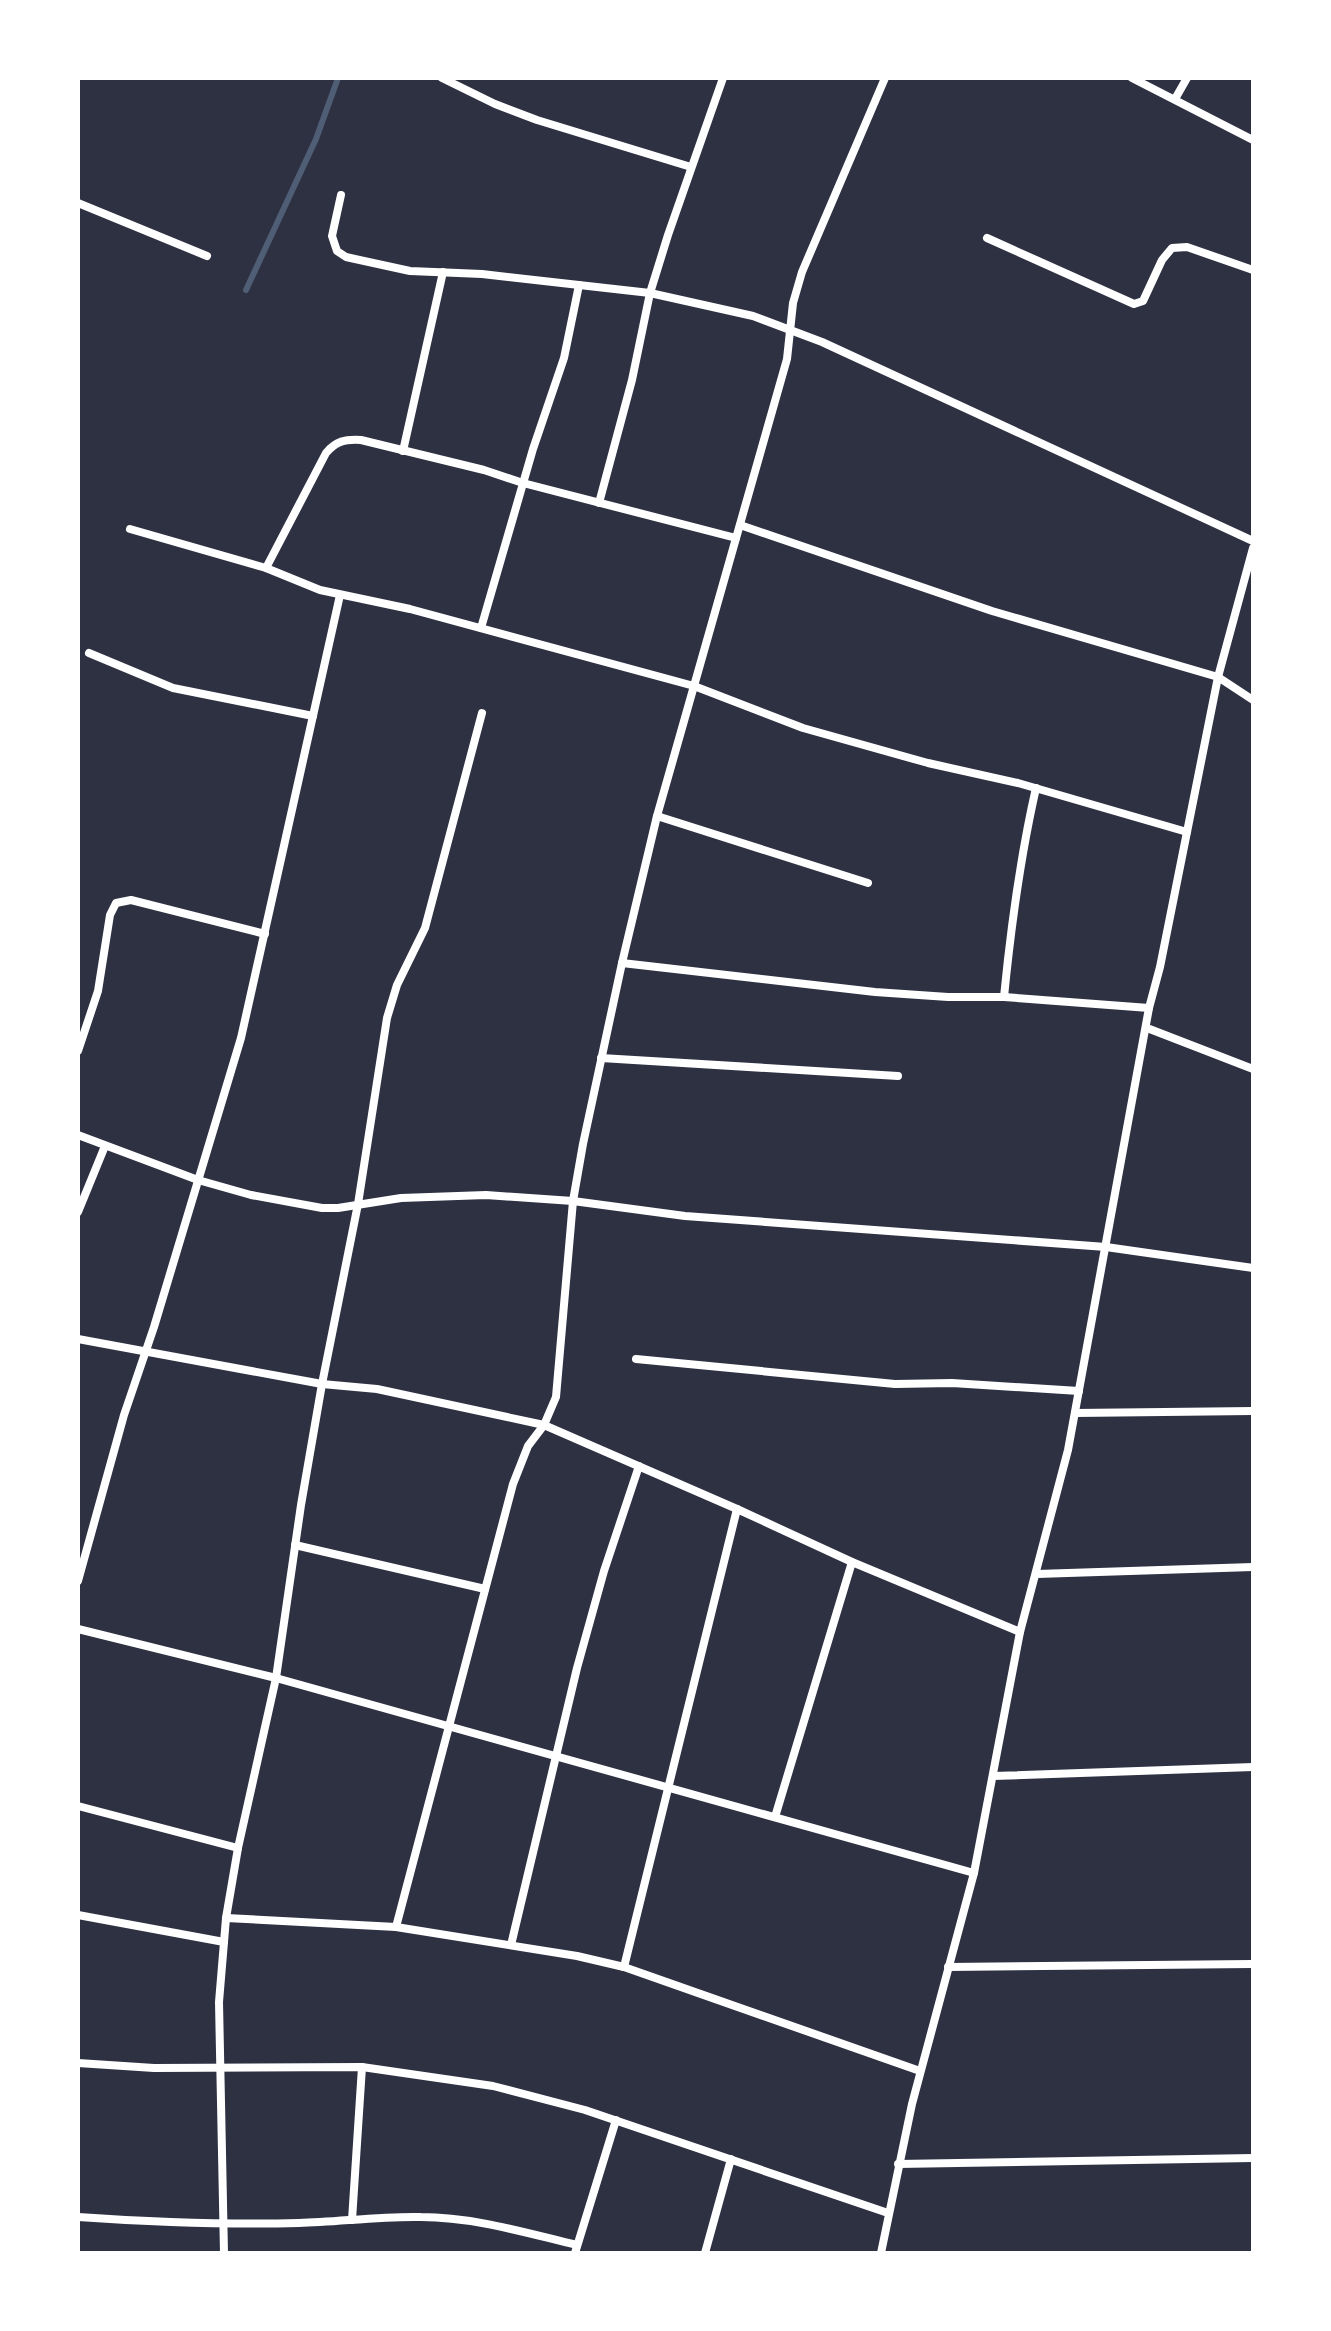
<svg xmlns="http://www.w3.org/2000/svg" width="1331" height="2331" viewBox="0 0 1331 2331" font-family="'Source Serif 4',serif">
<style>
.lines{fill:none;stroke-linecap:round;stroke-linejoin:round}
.stream{stroke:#4f5d75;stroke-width:6}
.minor{stroke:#fff;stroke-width:8}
</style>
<rect width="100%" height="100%" fill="#2d3142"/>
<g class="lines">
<polyline class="stream" points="246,290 316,139 338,78"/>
<g class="minor">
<polyline points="442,78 495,104 537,120 691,167"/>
<polyline points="1132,78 1253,140"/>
<polyline points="1175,99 1187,78"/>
<polyline points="341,195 332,236 337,251 346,257 410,271 482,274 650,293 753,316 822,342 1253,541"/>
<polyline points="78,203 207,256"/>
<polyline points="987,238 1134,304 1143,301 1162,260 1172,248 1187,247 1253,270"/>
<polyline points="403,451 443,272"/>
<polyline points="599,503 632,380 650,293 668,235 723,78"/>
<polyline points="740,525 992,611 1218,677 1253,700"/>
<polyline points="130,529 266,568 320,590 410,609 694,686 803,728 928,763 1018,783 1187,832"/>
<path d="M266 568 326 453C336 441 345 439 361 440L484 470 523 483 736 538"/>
<polyline points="481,628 533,449 564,358 579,285"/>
<polyline points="89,653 173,688 313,716"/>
<polyline points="657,816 868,883"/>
<polyline points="622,963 875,992 948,997 1004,997 1149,1008"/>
<path d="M1004 997C1011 926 1020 858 1036 788"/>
<polyline points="1147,1028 1253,1069"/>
<polyline points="78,1051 98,991 110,915 116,903 131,900 265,934"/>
<polyline points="601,1058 898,1076"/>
<polyline points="78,1135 198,1180 251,1195 322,1208 338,1208 401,1198 486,1195 573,1201 685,1216 1106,1247 1253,1268"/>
<polyline points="78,1212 105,1146"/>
<polyline points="78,1339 322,1384 377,1389 544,1425 737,1509 852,1562 1020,1632"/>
<polyline points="636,1359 895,1384 952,1383 1079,1391"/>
<polyline points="1075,1413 1253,1411"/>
<polyline points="295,1545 485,1589"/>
<polyline points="1037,1574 1253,1567"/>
<polyline points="78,1581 124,1415 154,1327 241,1038 340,595"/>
<polyline points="78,1629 276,1678 974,1873"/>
<polyline points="993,1776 1253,1767"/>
<polyline points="78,1806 238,1848"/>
<polyline points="775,1817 852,1562"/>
<polyline points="78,1915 224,1942"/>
<polyline points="226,1918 396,1927 577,1956 624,1967 920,2071"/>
<polyline points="396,1927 513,1484 528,1446 544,1425 556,1397 573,1201 583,1144 622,963 657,816 787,359 793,303 802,272 885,78"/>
<polyline points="511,1945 577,1668 604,1571 639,1466"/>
<polyline points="624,1967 737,1509"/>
<polyline points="948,1967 1253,1964"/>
<polyline points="78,2063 154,2068 362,2067 493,2086 585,2110 888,2213"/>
<polyline points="898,2164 1253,2158"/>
<path d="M78 2217C152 2222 225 2225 299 2223 339 2222 380 2216 421 2217 474 2217 526 2233 577 2245"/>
<polyline points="352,2220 362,2067"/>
<polyline points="224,2253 219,2002 226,1918 238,1848 276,1678 301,1505 322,1384 358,1204 387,1018 397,985 425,928 482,713"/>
<polyline points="575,2253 616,2120"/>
<polyline points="705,2253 731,2159"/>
<polyline points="881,2253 912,2104 974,1873 1020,1632 1068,1450 1149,1008 1160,967 1218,677 1253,548"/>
</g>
</g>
<rect width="1331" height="2331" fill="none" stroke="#ffffff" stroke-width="160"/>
</svg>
